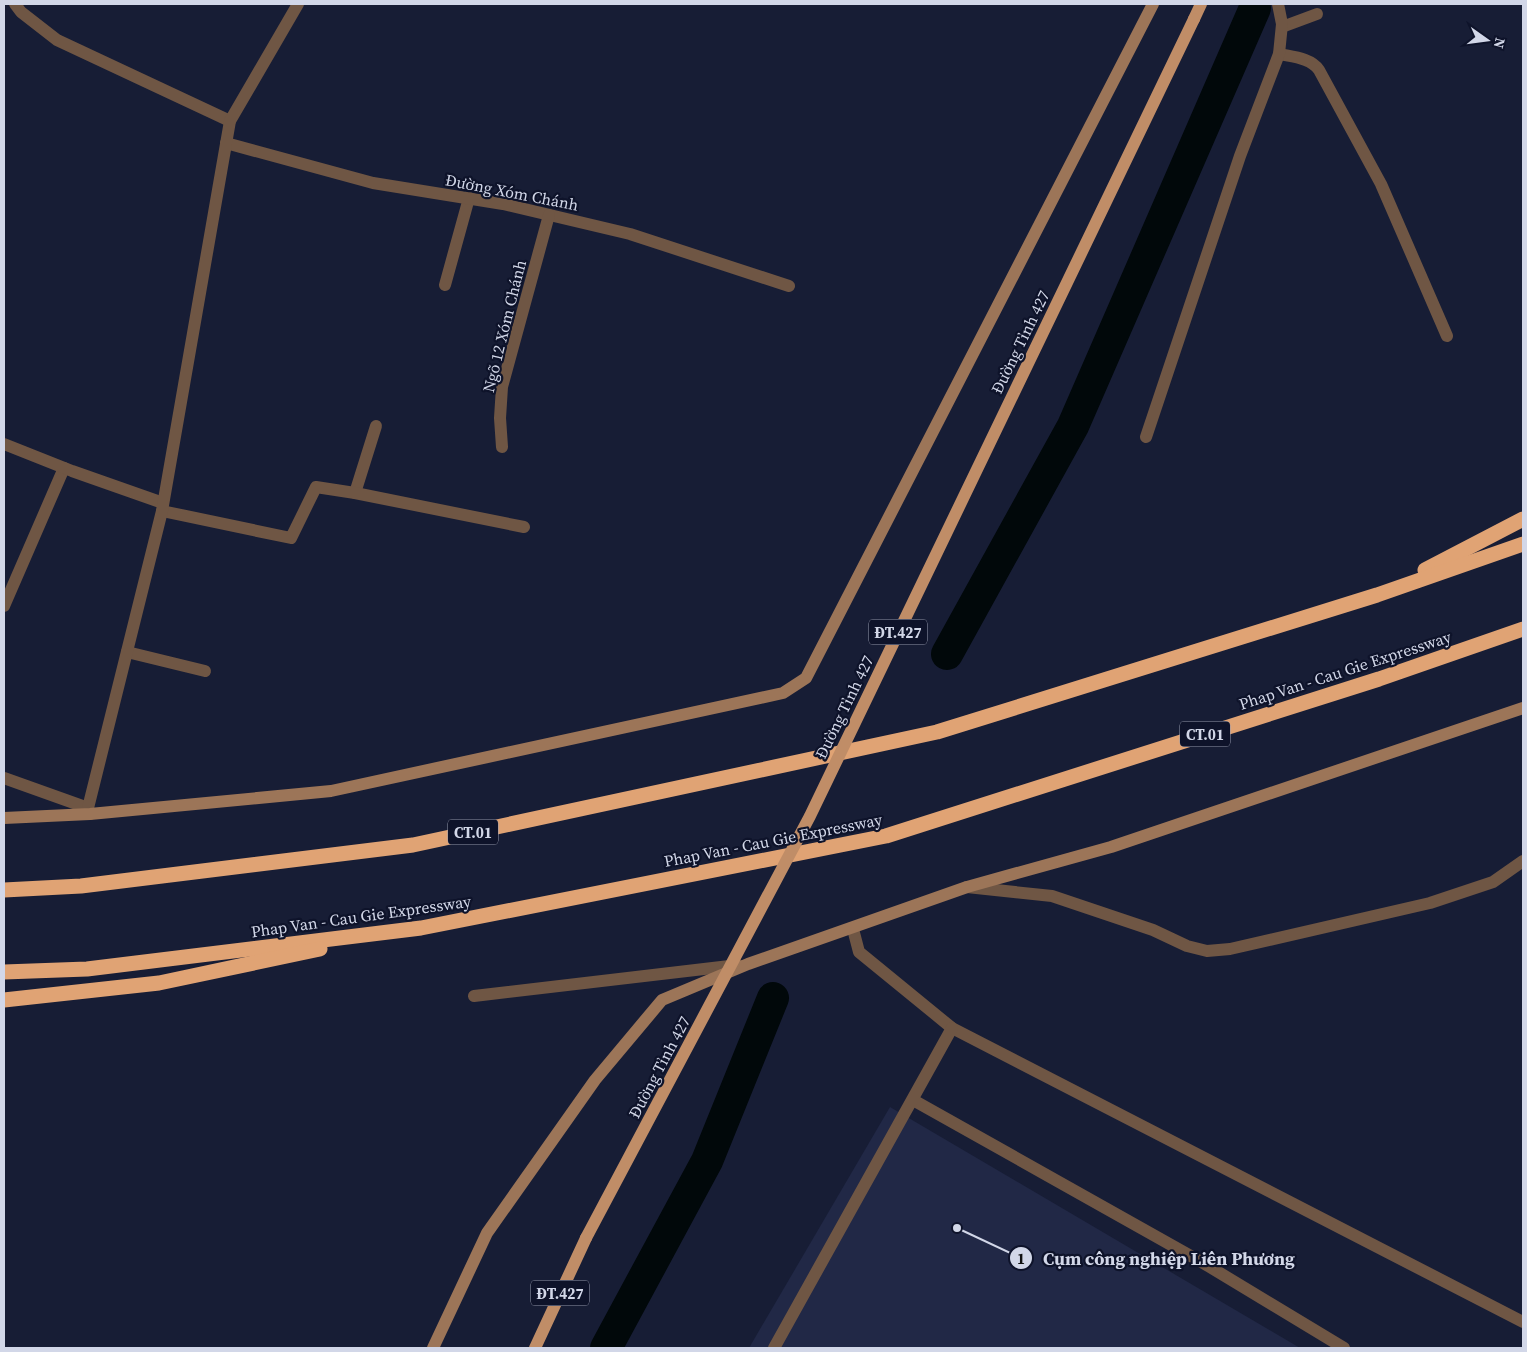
<svg xmlns="http://www.w3.org/2000/svg" width="1527" height="1352" viewBox="0 0 1527 1352" font-family="'Source Serif 4',serif">
<style>
.built{fill:#212846}
.lines{fill:none;stroke-linecap:round;stroke-linejoin:round}
.canal{stroke:#01080a;stroke-width:32}
.lane{stroke:#6f5644;stroke-width:12}
.street{stroke:#6f5644;stroke-width:12}
.secondary{stroke:#9c7558;stroke-width:12}
.primary{stroke:#c08d67;stroke-width:12}
.highway{stroke:#e0a374;stroke-width:15}
.primary-bridge{stroke:#c08d67;stroke-width:12}
.labels{text-anchor:middle;dominant-baseline:central;stroke-width:4.5;stroke-linejoin:round;paint-order:stroke}
.shield{fill:#0e132a;stroke:#979caf;stroke-width:1}
.shield-label{font-size:15px;font-weight:bold;fill:#d2d7e8}
.street-label{font-size:16px;fill:#d2d7e8;stroke:#0e132a}
.leader{fill:none;stroke:#d2d7e8;stroke-width:2}
.callout-dot{fill:#d2d7e8;stroke:#0e132a;stroke-width:2}
.mark-label{font-size:15px;text-anchor:middle;font-weight:bold;fill:#111}
.callout-label{font-size:18px;text-anchor:middle;font-weight:bold;fill:#d2d7e8;stroke:#0e132a;stroke-width:4.5;stroke-linejoin:round;paint-order:stroke}
</style>
<rect width="100%" height="100%" fill="#171d35"/>
<polygon class="built" points="890,1107 1300,1348 749,1348"/>
<g class="lines">
<g class="canal">
<polyline points="947,654 1073,426 1255,8"/>
<polyline points="606,1348 707,1161 773,998"/>
</g>
<g class="lane">
<polyline points="1282,27 1317,14"/>
<path d="M1279 54C1293 57 1311 58 1319 70L1381 184 1447 336"/>
<polyline points="445,285 469,198"/>
<polyline points="1146,437 1240,156 1279,54 1282,24 1278,4"/>
<polyline points="4,606 64,468"/>
<polyline points="127,652 205,671"/>
<polyline points="4,778 88,808"/>
<polyline points="967,887 1052,896 1153,930 1187,946 1207,951 1230,949 1430,903 1493,882 1523,861"/>
<polyline points="474,996 738,965"/>
<polyline points="913,1100 1205,1264 1344,1348"/>
</g>
<g class="street">
<polyline points="15,4 21,12 57,40 230,121"/>
<polyline points="226,143 373,183 503,204 630,234 789,286"/>
<polyline points="4,444 72,471 163,503"/>
<polyline points="502,447 500,418 502,387 549,215"/>
<polyline points="355,493 376,426"/>
<polyline points="162,511 291,538 316,487 355,493 524,527"/>
<polyline points="90,814 88,808 162,511 230,121 298,4"/>
<polyline points="853,929 859,952 952,1028 1523,1322"/>
<polyline points="774,1348 952,1028"/>
</g>
<g class="secondary">
<polyline points="4,818 90,814 331,791 783,693 806,678 1153,4"/>
<polyline points="433,1348 487,1233 595,1080 662,1000 748,964 967,887 1111,847 1523,708"/>
</g>
<g class="primary">
<polyline points="1194,19 1201,4"/>
<polyline points="535,1348 586,1238"/>
</g>
<g class="highway">
<polyline points="1425,570 1523,519"/>
<polyline points="4,890 81,886 413,845 937,732 1377,595 1523,544"/>
<polyline points="4,972 87,969 421,928 886,836 1379,679 1523,629"/>
<polyline points="4,1000 159,983 320,949"/>
</g>
<polyline class="primary-bridge" points="586,1238 810,816 1194,19"/>
</g>
<g class="labels">
<g class="shield">
<rect x="869" y="619.5" width="58" height="25" rx="4"/>
<rect x="1180" y="721.5" width="50" height="25" rx="4"/>
<rect x="448" y="819.5" width="50" height="25" rx="4"/>
<rect x="531" y="1280.5" width="58" height="25" rx="4"/>
</g>
<g class="shield-label">
<text x="898" y="632">ĐT.427</text>
<text x="1205" y="734">CT.01</text>
<text x="473" y="832">CT.01</text>
<text x="560" y="1293">ĐT.427</text>
</g>
<g class="street-label">
<text transform="translate(512 192) rotate(11)">Đường Xóm Chánh</text>
<text transform="translate(504 326) rotate(-76)">Ngõ 12 Xóm Chánh</text>
<text transform="translate(1020 342) rotate(-64)">Đường Tỉnh 427</text>
<text transform="translate(1345 670) rotate(-18)">Phap Van - Cau Gie Expressway</text>
<text transform="translate(844 707) rotate(-64)">Đường Tỉnh 427</text>
<text transform="translate(773 840) rotate(-11)">Phap Van - Cau Gie Expressway</text>
<text transform="translate(361 916) rotate(-8)">Phap Van - Cau Gie Expressway</text>
<text transform="translate(659 1067) rotate(-62)">Đường Tỉnh 427</text>
</g>
</g>
<path class="leader" d="M957 1228L1021 1258"/>
<g class="callout-dot">
<circle cx="957" cy="1228" r="5"/>
<circle cx="1021" cy="1258" r="12"/>
</g>
<g class="mark-label">
<text x="1021" y="1264">1</text>
</g>
<g class="callout-label">
<text x="1169" y="1265">Cụm công nghiệp Liên Phương</text>
</g>
<rect width="1527" height="1352" fill="none" stroke="#d2d7e8" stroke-width="10"/>
<g transform="translate(1487 40) rotate(104)" stroke="#0e132a" stroke-width="4" paint-order="stroke">
<path d="M0-4L9 19L0 12L-9 19Z" fill="#d2d7e8"/>
<text y="-8" font-size="14" font-weight="bold" text-anchor="middle" fill="#d2d7e8">N</text>
</g>
</svg>
